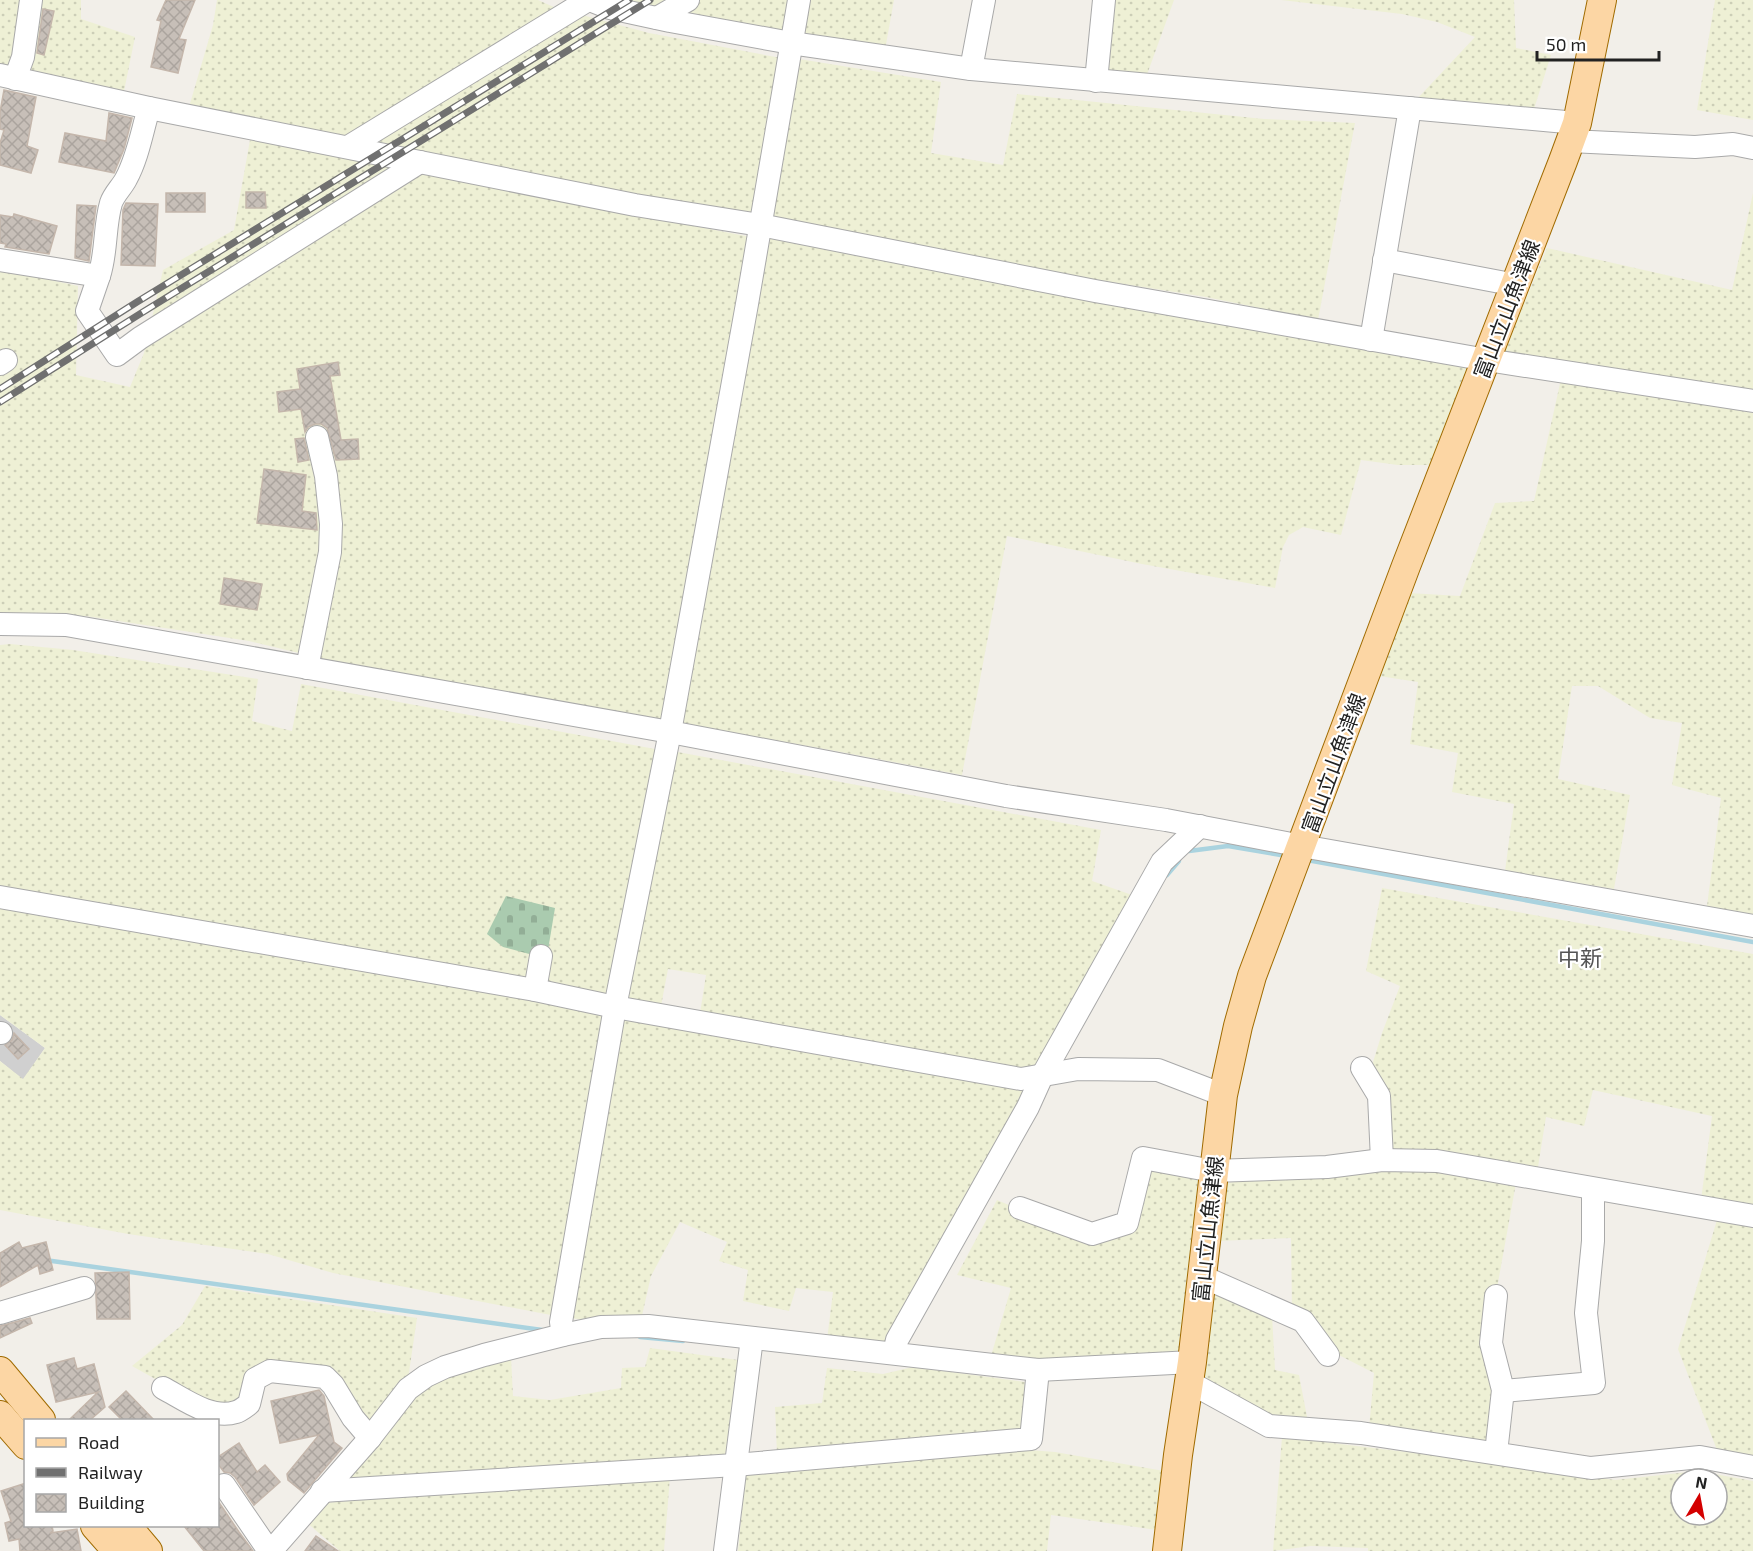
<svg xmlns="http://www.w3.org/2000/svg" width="1753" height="1551" viewBox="0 0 1753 1551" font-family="'Exo 2','Noto Sans JP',sans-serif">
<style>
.religious{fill:#d0d0d0}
.farmland{fill:url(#farmland-dots);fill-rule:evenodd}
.cemetery{fill:url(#cemetery-stones)}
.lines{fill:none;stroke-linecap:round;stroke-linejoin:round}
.stream{stroke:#aad3df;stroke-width:4.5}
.building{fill:url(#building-cross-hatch);stroke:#c4b6ab;stroke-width:1.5}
.minor-casing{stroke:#a9a9a9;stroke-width:24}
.major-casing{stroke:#a06b00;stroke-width:30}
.minor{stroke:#fff;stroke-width:22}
.major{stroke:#fcd6a4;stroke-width:28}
.rail-casing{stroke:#707070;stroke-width:7}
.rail{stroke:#fff;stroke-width:4.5;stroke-dasharray:14;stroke-linecap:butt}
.labels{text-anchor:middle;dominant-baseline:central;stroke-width:4.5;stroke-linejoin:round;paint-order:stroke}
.street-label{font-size:21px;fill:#222;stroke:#fff}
.neighbourhood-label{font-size:22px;fill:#555;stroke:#fff}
</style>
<defs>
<pattern id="farmland-dots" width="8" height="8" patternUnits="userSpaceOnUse" patternTransform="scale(1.5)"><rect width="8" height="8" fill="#eef0d5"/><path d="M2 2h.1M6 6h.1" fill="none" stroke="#ccceb7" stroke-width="1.8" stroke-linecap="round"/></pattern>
<pattern id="cemetery-stones" width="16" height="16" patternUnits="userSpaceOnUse" patternTransform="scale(1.5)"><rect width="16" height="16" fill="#aacbaf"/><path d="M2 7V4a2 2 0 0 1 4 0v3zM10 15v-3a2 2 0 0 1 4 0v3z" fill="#92ae96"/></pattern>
<pattern id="building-cross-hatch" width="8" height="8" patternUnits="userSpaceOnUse" patternTransform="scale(1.5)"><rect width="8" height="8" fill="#c7bfb8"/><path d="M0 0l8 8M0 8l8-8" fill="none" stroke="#aba49e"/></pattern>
</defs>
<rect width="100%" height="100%" fill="#f2efe9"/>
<polygon class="religious" points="0,1015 45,1048 23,1080 0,1061"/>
<g class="farmland">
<polygon points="0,0 81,0 81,19 135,37 123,96 0,67"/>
<polygon points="217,0 538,0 556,8 649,33 781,58 753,219 189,107 213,25"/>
<polygon points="611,0 793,0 787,35"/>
<polygon points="808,0 894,0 885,50 806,37 802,33"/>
<polygon points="1110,0 1174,0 1145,80 1111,76 1105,64"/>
<polygon points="1281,0 1514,0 1516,48 1551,55 1534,109 1417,99 1475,37 1437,22 1402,14"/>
<polygon points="1715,0 1753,0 1753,120 1697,110"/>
<polygon points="799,59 941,82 931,153 1003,165 1017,94 1264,119 1355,123 1318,320 1206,297 1048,272 775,221 769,214"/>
<polygon points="250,140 751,237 663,722 320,658 249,641 86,616 0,617 0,269 78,286 76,375 130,387 144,353 163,270 234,230"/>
<polygon points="1753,193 1753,393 1504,352 1547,248 1732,290"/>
<polygon points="775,235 1467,367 1431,465 1398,465 1361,460 1341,535 1303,527 1289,535 1283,547 1275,588 1142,564 1007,536 962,775 825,749 677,723 764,240"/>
<polygon points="1561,379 1753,413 1753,915 1707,906 1721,798 1672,785 1682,723 1650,718 1598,686 1572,686 1558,779 1630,795 1614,889 1505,871 1514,804 1452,792 1458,753 1410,744 1418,682 1379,676 1409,593 1460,596 1495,503 1534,501"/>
<polygon points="10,644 73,650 258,679 252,721 292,731 301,684 655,749 609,999 542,985 533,955 530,984 0,887 0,645"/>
<polygon points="672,751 1101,830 1092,881 1135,896 1041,1065 1027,1074 700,1013 706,975 668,969 661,1006 624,1001"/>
<polygon points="1382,888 1753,954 1753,1209 1701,1200 1712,1116 1593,1090 1584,1126 1546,1117 1537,1173 1388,1152 1369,1075 1382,1033 1400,986 1366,971"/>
<polygon points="0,903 609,1011 556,1316 333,1273 268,1254 128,1234 0,1210 0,1061 23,1079 45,1048 0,1015"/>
<polygon points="625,1015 1026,1089 889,1345 827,1340 833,1292 796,1288 789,1311 743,1301 748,1270 719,1261 727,1242 680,1222 651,1276 641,1320 585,1320 571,1318"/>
<polygon points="1149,1166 1200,1177 1179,1355 1066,1360 991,1356 1011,1288 957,1275 997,1200 1094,1241 1129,1232"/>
<polygon points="1444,1166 1516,1183 1488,1338 1493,1385 1487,1448 1369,1429 1374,1373 1333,1352 1292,1309 1291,1238 1217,1241 1225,1183 1384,1167"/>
<polygon points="1717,1220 1753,1226 1753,1457 1717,1450 1678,1349"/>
<polygon points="205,1286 417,1318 408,1379 368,1424 344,1389 258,1368 240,1405 218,1408 175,1390 132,1366 182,1325"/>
<polygon points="1209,1291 1272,1315 1275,1370 1299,1375 1308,1422 1271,1420 1201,1379"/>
<polygon points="650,1348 738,1360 725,1457 339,1486 401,1409 436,1377 511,1357 513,1396 550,1400 621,1388 622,1368 645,1367"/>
<polygon points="913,1367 1025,1382 1022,1429 777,1454 775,1407 822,1403 827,1368 883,1374"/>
<path d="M1282 1437 1514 1465 1615 1480 1698 1471 1753 1481V1551H1368V1548L1311 1546 1273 1551ZM1681 1479H1717V1515H1681Z"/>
<polygon points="1016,1449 1055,1452 1164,1471 1157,1530 1051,1515 1047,1551 738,1551 746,1470"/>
<polygon points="670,1477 664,1551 340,1551 306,1522 323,1503"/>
</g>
<polygon class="cemetery" points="506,896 555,908 547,956 533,955 503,947 487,934"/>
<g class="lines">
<g class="stream">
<polyline points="1189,851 1228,846 1287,856"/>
<polyline points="1307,860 1753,942"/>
<polyline points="1167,875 1179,861"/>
<polyline points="45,1260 542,1330"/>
<polyline points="640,1337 683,1341"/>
</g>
</g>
<g class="building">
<polygon points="166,0 195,0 179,39 186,40 178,73 151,67 161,21 157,20"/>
<polygon points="43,9 54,11 44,55 37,53"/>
<polygon points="4,90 36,97 27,146 38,150 31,173 0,165 0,143 4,130 0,129 0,112"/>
<polygon points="109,113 132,118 124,149 114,173 59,162 65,133 106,141"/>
<polygon points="246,192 265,192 266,208 246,208"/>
<rect x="166" y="193" width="39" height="19"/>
<polygon points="126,203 158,204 155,266 121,265 123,210"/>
<polygon points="77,205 96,206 89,261 75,258"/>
<polygon points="14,214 57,226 49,254 5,247 6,244 0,243 0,215 13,217"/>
<polygon points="338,362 340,375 330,376 341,440 358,439 359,459 336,460 327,428 321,424 315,424 308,427 305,432 301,409 279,412 277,392 300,389 297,369"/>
<polygon points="304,438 309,460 298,462 295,439"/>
<polygon points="264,469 306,475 302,511 316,513 317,530 257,523"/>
<polygon points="224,578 262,584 257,610 220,604"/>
<polygon points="14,1033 29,1049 18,1059 5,1045 12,1040"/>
<polygon points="19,1242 22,1248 46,1242 53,1270 40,1274 38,1265 0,1287 0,1253"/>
<polygon points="129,1272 130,1319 97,1319 95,1273"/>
<polygon points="30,1318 32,1323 0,1338 0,1326"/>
<polygon points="74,1358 77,1369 94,1364 105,1407 90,1420 69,1420 98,1392 56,1402 47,1365"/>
<polygon points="319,1390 324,1396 334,1442 342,1448 304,1493 288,1480 287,1474 319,1435 280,1443 271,1401"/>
<polygon points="126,1391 154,1420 122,1420 109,1407"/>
<polygon points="239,1443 257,1472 265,1465 280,1482 254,1505 235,1477 230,1473 224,1472 218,1464 218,1457"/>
<polygon points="26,1483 26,1526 52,1526 53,1531 50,1533 77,1529 81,1551 20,1551 19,1539 9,1541 5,1523 11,1521 1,1491"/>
<polygon points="218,1501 239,1532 253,1551 204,1551 184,1526 218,1526"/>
<polygon points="316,1536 338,1551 305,1551"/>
</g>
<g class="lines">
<defs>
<g id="minor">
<polyline points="590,0 610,8 670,21 791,43 971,69 1577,123"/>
<polyline points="657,18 688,0"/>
<polyline points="971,69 984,0"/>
<polyline points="0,75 149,108 635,205 760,225 1095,291 1487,360 1753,401"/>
<polyline points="15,79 23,57 31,0"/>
<polyline points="1096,81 1104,0"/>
<polyline points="1570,141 1695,147 1733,144 1753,148"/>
<polyline points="348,147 588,0"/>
<path d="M0 260 99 276C107 252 104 227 111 203 114 194 122 187 126 179 138 157 142 131 149 108"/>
<polyline points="1384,260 1516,285"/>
<polyline points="99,276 87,311 117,355 140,338 420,162"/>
<polyline points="1371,340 1410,108"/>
<polyline points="0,364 6,360"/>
<polyline points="0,624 66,625 670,732 1006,796 1166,820 1302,846 1753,926"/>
<polyline points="307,668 330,552 331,524 326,476 317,437"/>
<polyline points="0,897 535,990 615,1007 1021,1079 1078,1069 1158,1070 1223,1095"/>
<polyline points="535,990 541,956"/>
<polyline points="0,1033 1,1033"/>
<polyline points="1362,1068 1379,1096 1382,1160"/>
<polyline points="1020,1208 1092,1234 1127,1223 1143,1158 1213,1171 1327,1167 1382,1160 1437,1161 1753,1216"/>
<polyline points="1201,1276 1303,1321 1328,1355"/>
<polyline points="1496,1296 1491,1343 1503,1390 1496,1453"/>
<polyline points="0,1313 84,1288"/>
<polyline points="563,1335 561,1322 615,1007 670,732 747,304 799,0"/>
<polyline points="894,1353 897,1340 1028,1107 1042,1076 1162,862 1200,826"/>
<polyline points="1189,1382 1269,1426 1361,1433 1591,1468 1700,1457 1753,1467"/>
<path d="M163 1388C184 1399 211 1420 236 1412 240 1411 245 1407 249 1404L255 1379 270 1371 325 1377 333 1385 353 1418 370 1438"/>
<polyline points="1503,1391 1594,1383 1586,1313 1593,1241 1593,1190"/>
<polyline points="224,1485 269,1551"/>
<polyline points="322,1491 735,1465 1031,1439 1038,1370"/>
<polyline points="271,1551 370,1438 408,1389 426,1376 445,1367 484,1355 563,1335 601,1327 648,1326 1038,1370 1192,1362"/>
<polyline points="725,1551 752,1338"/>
</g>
<g id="major">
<polyline points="0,1371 41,1420"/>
<polyline points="0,1415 26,1445"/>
<polyline points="95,1526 117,1551"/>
<polyline points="127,1526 148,1551"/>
<polyline points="1167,1551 1178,1455 1192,1362 1223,1095 1238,1026 1252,976 1406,566 1563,161 1577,123 1602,0"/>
</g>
</defs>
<use href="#minor" class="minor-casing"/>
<use href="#major" class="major-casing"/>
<use href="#minor" class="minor"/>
<use href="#major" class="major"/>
<defs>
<g id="rail">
<polyline points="0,389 137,302 629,0"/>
<polyline points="0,402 143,312 650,0"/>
</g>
</defs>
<use href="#rail" class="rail-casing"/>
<use href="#rail" class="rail"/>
</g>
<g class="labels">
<g class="street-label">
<text transform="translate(1506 309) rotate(-69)">富山立山魚津線</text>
<text transform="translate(1333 763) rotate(-70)">富山立山魚津線</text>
<text transform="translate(1207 1229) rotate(-84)">富山立山魚津線</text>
</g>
<g class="neighbourhood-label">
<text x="1580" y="957">中新</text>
</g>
</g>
<rect x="24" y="1419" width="195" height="108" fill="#ffffff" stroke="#a7a7a7" stroke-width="1.5"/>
<rect x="36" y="1438" width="30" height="9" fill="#fcd6a4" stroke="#a7a7a7" stroke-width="1.5"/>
<text x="78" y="1449" font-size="18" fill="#222222">Road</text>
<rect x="36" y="1468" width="30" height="9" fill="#707070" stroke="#a7a7a7" stroke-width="1.5"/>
<text x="78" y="1479" font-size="18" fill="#222222">Railway</text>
<rect x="36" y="1494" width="30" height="18" fill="url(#building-cross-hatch)" stroke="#a7a7a7" stroke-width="1.5"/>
<text x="78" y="1509" font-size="18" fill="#222222">Building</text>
<g transform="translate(1699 1497) rotate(10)"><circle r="28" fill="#ffffff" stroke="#a7a7a7" stroke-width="1.5"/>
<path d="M0-4.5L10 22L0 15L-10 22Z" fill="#d40000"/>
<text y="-9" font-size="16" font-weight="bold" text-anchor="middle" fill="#222222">N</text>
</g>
<path d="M1537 51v9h122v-9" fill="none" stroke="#222222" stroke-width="3"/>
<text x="1546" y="51" font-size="18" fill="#222222" stroke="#ffffff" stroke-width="4.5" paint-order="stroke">50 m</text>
</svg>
